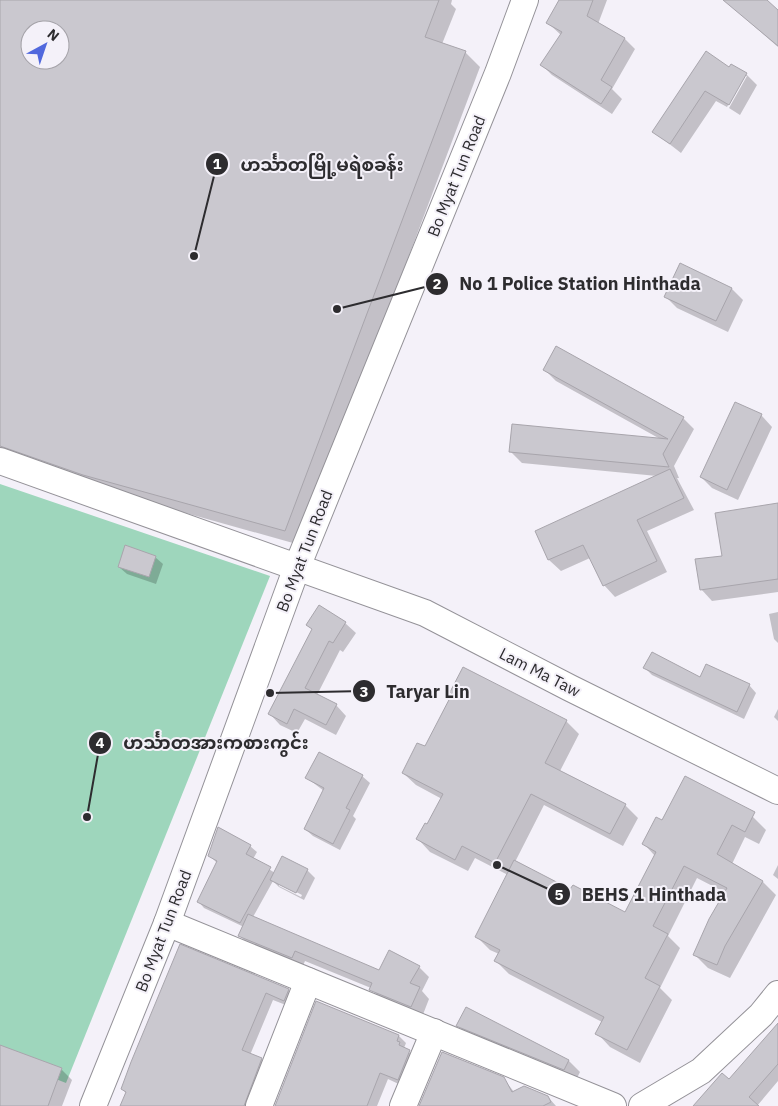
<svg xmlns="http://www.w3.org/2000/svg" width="778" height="1106" viewBox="0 0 778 1106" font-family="'IBM Plex Sans','Noto Sans Myanmar',sans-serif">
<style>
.green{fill:#9ed6bc}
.shadow{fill:#0003;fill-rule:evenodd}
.building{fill:#cac8cf;stroke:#a8a5ac;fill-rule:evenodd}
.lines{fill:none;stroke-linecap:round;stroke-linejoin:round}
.minor-casing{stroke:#949298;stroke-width:28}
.minor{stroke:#fff;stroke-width:26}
.labels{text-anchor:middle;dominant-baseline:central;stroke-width:4;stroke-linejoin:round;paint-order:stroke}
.street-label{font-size:16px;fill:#2d2c2f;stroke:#f4f1f9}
.leader{fill:none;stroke:#2d2c2f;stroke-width:2}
.callout-dot{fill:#2d2c2f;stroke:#f4f1f9;stroke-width:2}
.mark-label{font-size:15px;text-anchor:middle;font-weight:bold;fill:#fff}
.callout-label{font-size:18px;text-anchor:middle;font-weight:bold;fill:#2d2c2f;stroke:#f4f1f9;stroke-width:4;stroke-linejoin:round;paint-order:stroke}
</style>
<rect width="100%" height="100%" fill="#f4f1f9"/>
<polygon class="green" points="0,484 270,576 66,1083 0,1057"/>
<g class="shadow">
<path d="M0 0H452L451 4 456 9 442 44 465 52 480 67 300 545 0 461ZM30 30H60V60H30Z"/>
<polygon points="559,0 607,0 598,24 625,39 635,49 612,89 622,99 612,114 552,75 542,65 561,35 548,23"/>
<polygon points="724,0 765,0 778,11 778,47"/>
<polygon points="730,69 746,74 757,85 740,115 729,108 747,76 744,76 727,107 716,101 681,153 654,132"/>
<polygon points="732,289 743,300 728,332 677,308 665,296"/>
<polygon points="544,369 683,418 694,429 674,466 679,478 677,478 694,510 647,531 667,572 615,597 604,585 590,558 561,571 549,560 536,532 657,476 522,463 511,452 662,440 556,381"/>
<polygon points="761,415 772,427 738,500 712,488 701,477"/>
<polygon points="778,505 778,592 712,601 701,589 724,557"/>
<polygon points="155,557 163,564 156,584 127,574 119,567"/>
<polygon points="778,612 778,643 774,639 769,614"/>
<polygon points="345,623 356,633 343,652 340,650 317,695 336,705 346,716 336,735 305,719 297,733 280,725 270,714 313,630 307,625"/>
<polygon points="645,668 749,685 756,693 744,719 652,675"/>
<polygon points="778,709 778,721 774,717"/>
<polygon points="566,721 579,734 560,771 625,805 638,818 623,846 544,805 515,862 571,891 626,914 655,856 644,844 663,822 743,807 766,830 759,844 745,837 732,864 763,882 776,895 730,978 708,968 694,954 726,893 697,878 668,936 680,948 660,988 672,1000 640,1063 610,1047 597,1033 602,1022 509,974 496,961 499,954 490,950 477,937 508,875 475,858 468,871 430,852 418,839 428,826 442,799 416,785 403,773 425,748"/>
<polygon points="362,776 370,783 353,816 356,819 340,850 313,836 305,829 324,791 307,778"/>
<path d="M250 846 257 852 253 859 275 873 282 858 307 870 315 878 304 900 279 887 273 881 253 917 379 971 419 967 429 977 422 991 429 999 422 1017 381 1000 371 988 305 961 302 968 250 946 240 936 244 927 204 908 198 901 217 863 209 855ZM279 883 302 895 301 897 279 886Z"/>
<polygon points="778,865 778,879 773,875"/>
<polygon points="181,946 288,990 295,997 291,1007 273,1000 250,1055 261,1059 268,1066 254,1106 122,1106 127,1094 122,1089"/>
<polygon points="467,1008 569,1061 580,1072 576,1080 469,1037 458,1025"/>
<polygon points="778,1025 778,1081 757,1106 694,1106 729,1081"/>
<polygon points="399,1036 406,1043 404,1048 417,1059 405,1087 388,1079 377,1106 276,1106"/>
<polygon points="0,1046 61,1069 72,1080 62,1106 0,1106"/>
<polygon points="503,1078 514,1092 548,1097 556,1106 421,1106"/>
</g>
<g class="building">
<path d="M0 0H439L425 37 466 51 285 531 83 475 0 446ZM30 30H60V60H30Z"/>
<polygon points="559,0 593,0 587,16 625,38 601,80 612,87 601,104 540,65 562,32 546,23"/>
<polygon points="723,0 767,0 778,10 778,46"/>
<polygon points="706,51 729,67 731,64 747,73 729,105 705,91 670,144 652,132"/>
<polygon points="680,263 732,288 716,321 664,297"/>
<polygon points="556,346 684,417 663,454 669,467 509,452 512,424 668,439 543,370"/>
<polygon points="735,402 762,414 727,490 700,477"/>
<polygon points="670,469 684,498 637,520 657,561 603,586 583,545 548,560 535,531"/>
<polygon points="778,503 778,579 700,590 695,559 722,556 715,513"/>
<polygon points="125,545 156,556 149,577 118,567"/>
<polygon points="319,605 346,622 333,643 329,641 305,688 337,704 326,725 294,709 287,724 268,714 312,629 306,625"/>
<polygon points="652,652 700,677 706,664 750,684 737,712 643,668"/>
<polygon points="463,667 567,720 545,763 626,804 610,834 531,794 495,863 462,846 455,860 416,839 425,823 427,824 443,794 402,773 417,743 425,746 452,694 450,692"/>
<polygon points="319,752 363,775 346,808 350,810 333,844 304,829 324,788 305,778"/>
<polygon points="685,776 755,812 745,832 732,825 717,854 763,881 725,946 717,965 693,955 709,919 727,888 684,866 653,926 668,934 645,978 660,986 627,1050 595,1034 604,1017 494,961 500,950 475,937 514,860 570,889 573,885 625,912 656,852 642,844 656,817 662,820"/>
<polygon points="218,827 251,845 246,854 271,867 240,923 197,902 217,861 208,856"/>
<polygon points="282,856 308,869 296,893 270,880"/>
<polygon points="248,914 379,970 389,950 420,966 410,983 420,987 411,1007 369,990 372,983 295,951 292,958 238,936"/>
<polygon points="180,944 289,989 284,1001 266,993 242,1050 262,1058 244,1106 120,1106 126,1092 121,1089 131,1062"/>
<polygon points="316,1001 399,1035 397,1041 400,1042 399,1045 410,1050 398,1080 380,1073 367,1106 275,1106"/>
<polygon points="466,1007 569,1060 564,1070 456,1026"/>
<polygon points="778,1023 778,1064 749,1097 759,1106 693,1106 722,1073 729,1079"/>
<polygon points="0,1045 62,1068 48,1106 0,1106"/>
<polygon points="442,1052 504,1077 512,1092 524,1086 548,1096 551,1102 543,1106 419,1106"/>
</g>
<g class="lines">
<defs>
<g id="minor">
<polyline points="0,461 425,613 570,688 778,791"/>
<polyline points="167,923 613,1106"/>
<polyline points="93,1106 167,923 297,567 498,73 525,0"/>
<polyline points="259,1106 308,981"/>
<polyline points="403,1106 434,1032"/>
<polyline points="642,1106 701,1071 761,1015 778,994"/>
</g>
</defs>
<use href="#minor" class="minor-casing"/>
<use href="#minor" class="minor"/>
</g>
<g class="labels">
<g class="street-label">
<text transform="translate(456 176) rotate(-68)">Bo Myat Tun Road</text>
<text transform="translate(304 551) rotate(-69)">Bo Myat Tun Road</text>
<text transform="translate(540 672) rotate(27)">Lam Ma Taw</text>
<text transform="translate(163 931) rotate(-69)">Bo Myat Tun Road</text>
</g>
</g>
<path class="leader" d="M194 256L217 164M337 309L437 284M270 693L364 691M87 817L100 743M497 865L559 894"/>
<g class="callout-dot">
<circle cx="194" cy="256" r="5"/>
<circle cx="337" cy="309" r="5"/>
<circle cx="270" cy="693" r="5"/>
<circle cx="87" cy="817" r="5"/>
<circle cx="497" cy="865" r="5"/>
<circle cx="217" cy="164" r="12"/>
<circle cx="437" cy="284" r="12"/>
<circle cx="364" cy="691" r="12"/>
<circle cx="100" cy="743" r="12"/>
<circle cx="559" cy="894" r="12"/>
</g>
<g class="mark-label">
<text x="217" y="169">1</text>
<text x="437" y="289">2</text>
<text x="364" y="697">3</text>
<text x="100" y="748">4</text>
<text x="559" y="900">5</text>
</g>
<g class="callout-label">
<text x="322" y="171">ဟင်္သာတမြို့မရဲစခန်း</text>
<text x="580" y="290">No 1 Police Station Hinthada</text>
<text x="428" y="698">Taryar Lin</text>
<text x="216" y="749">ဟင်္သာတအားကစားကွင်း</text>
<text x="654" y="901">BEHS 1 Hinthada</text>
</g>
<g transform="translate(45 45) rotate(40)"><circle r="24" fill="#f4f1f9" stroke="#a4a2a8"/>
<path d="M0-4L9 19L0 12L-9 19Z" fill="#5168dd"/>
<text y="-8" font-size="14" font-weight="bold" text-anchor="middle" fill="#2d2c2f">N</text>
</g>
</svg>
